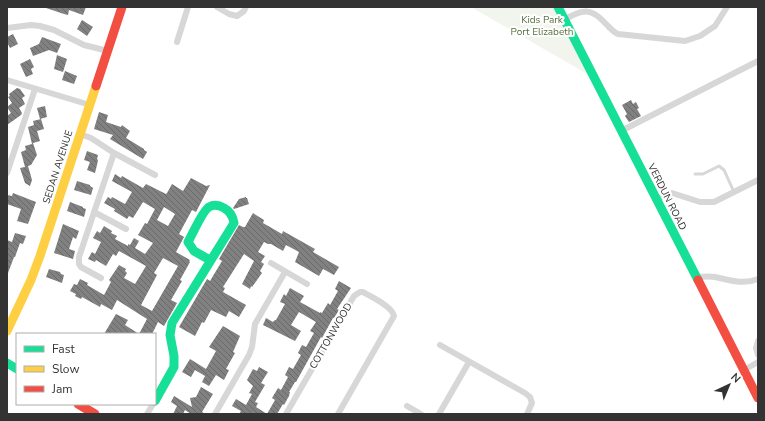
<svg xmlns="http://www.w3.org/2000/svg" width="765" height="421" viewBox="0 0 765 421" font-family="'Nunito Sans',sans-serif">
<style>
.park{fill:#f1f5ed}
.building{fill:url(#building-back-hatch);fill-rule:evenodd}
.lines{fill:none;stroke-linecap:round;stroke-linejoin:round}
.lane{stroke:#d7d7d7;stroke-width:3}
.street{stroke:#d7d7d7;stroke-width:6}
.fast{stroke:#16e098;stroke-width:9}
.slow{stroke:#ffcf43;stroke-width:9}
.jam{stroke:#f24e42;stroke-width:9}
.labels{text-anchor:middle;dominant-baseline:central;stroke-width:4;stroke-linejoin:round;paint-order:stroke}
.park-label{font-size:10px;fill:#56703f;stroke:#fff}
.street-label{font-size:10px;fill:#333;stroke:#fff}
</style>
<defs>
<pattern id="building-back-hatch" width="6" height="6" patternUnits="userSpaceOnUse"><rect width="6" height="6" fill="#818181"/><path d="M-1 5l2 2M0 0l6 6M5-1l2 2" fill="none" stroke="#6a6a6a"/></pattern>
</defs>
<rect width="100%" height="100%" fill="#fff"/>
<polygon class="park" points="471,7 554,7 589,75"/>
<g class="building">
<polygon points="47,7 86,7 83,15 69,10 68,15 64,14 46,8"/>
<polygon points="82,20 93,27 87,36 77,29"/>
<polygon points="13,34 18,44 10,48 7,42 7,37"/>
<polygon points="42,37 61,44 57,53 49,50 33,56 30,48 39,44"/>
<polygon points="57,55 67,59 63,72 54,69"/>
<polygon points="30,59 34,67 31,69 33,74 26,77 20,64"/>
<polygon points="65,71 77,76 74,84 62,80"/>
<polygon points="17,88 20,89 25,96 22,98 25,104 19,108 22,113 21,115 7,125 7,116 11,113 7,107 12,103 8,97 10,96 9,94"/>
<polygon points="631,100 633,104 636,102 639,108 637,109 641,116 629,122 625,116 627,114 622,105"/>
<polygon points="45,106 47,117 40,119 37,108"/>
<polygon points="99,112 108,115 106,122 121,127 122,125 130,131 126,138 144,149 144,150 147,152 143,159 110,139 113,135 94,129"/>
<polygon points="41,119 44,129 37,131 40,141 33,143 37,155 31,165 28,166 32,180 30,186 25,183 20,168 25,167 21,152 26,150 25,146 32,144 28,127 34,125 33,121"/>
<polygon points="87,151 98,155 97,159 98,160 97,165 95,173 87,170 90,162 84,160"/>
<path d="M115 174 121 178 122 176 143 188 146 184 166 194 167 193 172 184 183 191 191 178 206 186 210 185 196 212 192 210 179 234 184 237 176 252 190 260 189 261 190 262 180 280 182 281 171 300 177 303 164 326 158 322 152 334H104L116 314 128 320 125 325 139 334 147 319 117 300 112 310 101 304 100 307 82 297 81 299 75 296 76 294 70 291 74 284 77 285 80 279 88 283 87 285 104 295 111 282 109 280 119 265 126 269 125 271 127 273 124 278 135 284 146 266 119 251 116 256 113 254 106 266 96 260 95 262 88 259 92 252 95 254 101 242 93 238 97 231 100 233 104 226 112 231 111 233 117 236 115 239 128 246V244L130 245 134 238 139 241 135 248 145 254 153 243 138 235 145 223 147 224 155 209 143 202 133 218 129 216 127 219 114 211 115 209 104 203 108 197 111 199 112 197 125 204 132 192 112 181ZM164 207 175 214 168 226 157 220ZM163 258 178 266 152 311 141 305 157 275 154 273Z"/>
<polygon points="77,181 90,185 90,186 93,188 91,195 74,190"/>
<polygon points="13,193 36,202 28,224 17,221 21,209 7,204 7,195 12,196"/>
<polygon points="246,197 246,198 247,198 249,204 234,209 233,208 239,199"/>
<polygon points="70,202 83,207 83,208 86,209 84,217 67,211"/>
<polygon points="253,213 264,220 263,223 282,234 283,231 315,249 313,252 339,267 334,275 323,269 319,276 295,262 299,252 286,245 283,251 271,244 268,244 264,242 258,252 265,256 261,262 264,264 260,271 262,273 252,287 251,286 250,289 242,284 254,261 244,254 223,287 225,288 223,292 246,305 239,317 229,311 226,317 211,310 204,323 202,322 195,336 179,327 207,279 210,281 222,261 219,259 239,225 243,227 245,227"/>
<polygon points="63,224 79,231 76,239 73,237 69,249 75,251 73,259 54,253"/>
<polygon points="15,233 26,236 23,244 20,243 15,257 14,257 8,273 7,273 7,240 12,242"/>
<polygon points="49,269 60,272 61,274 64,275 62,283 46,277"/>
<polygon points="339,281 351,288 337,309 339,310 334,318 333,318 322,338 321,337 296,382 295,382 289,392 290,392 289,396 284,405 283,404 277,414 239,414 241,411 232,406 236,399 246,405 252,394 249,393 253,386 247,380 253,369 257,371 259,367 268,372 261,383 265,385 255,402 258,403 256,407 267,414 275,400 272,398 278,388 281,390 288,377 285,375 289,367 293,369 301,355 298,353 302,345 306,347 314,333 310,331 316,322 299,312 291,325 301,331 295,341 263,325 266,318 273,322 275,320 276,320 285,304 280,302 284,294 286,296 290,288 304,296 300,302 320,313 320,312 322,313 328,303 330,305 338,291 335,289"/>
<polygon points="223,326 240,336 233,352 235,353 226,369 229,370 224,380 216,375 209,386 202,382 205,376 195,370 191,377 182,372 190,359 206,369 216,351 209,347"/>
<polygon points="201,387 213,394 202,412 205,414 191,414 185,410 183,414 173,414 177,406 171,402 174,396 192,407 190,398 196,397"/>
</g>
<g class="lines">
<polyline class="lane" points="695,174 703,174 719,166 724,170 734,192"/>
<g class="street">
<polyline points="217,7 229,14 237,16 244,11 246,7"/>
<path d="M564 20C582 9 591 7 606 24 610 28 613 32 618 34L685 41 700 36 715 26 727 7"/>
<polyline points="7,28 31,25 40,26 54,30 84,45 108,51"/>
<polyline points="177,42 188,7"/>
<polyline points="7,80 90,105"/>
<polyline points="621,131 758,61"/>
<polyline points="80,134 91,138 114,153 155,175"/>
<polyline points="7,173 35,89"/>
<polyline points="656,199 672,193 700,202 714,202 758,180"/>
<polyline points="94,212 126,229"/>
<polyline points="271,263 307,284"/>
<path d="M696 277C702 277 709 276 715 277 730 280 743 285 758 279"/>
<polyline points="101,278 81,267 79,264 79,257 114,153"/>
<polyline points="758,341 756,348 758,355"/>
<polyline points="440,345 525,393 530,397 532,403 527,414"/>
<polyline points="744,370 758,362"/>
<polyline points="407,406 421,414"/>
<polyline points="147,414 153,404"/>
<polyline points="215,414 249,355 252,347 255,324 285,272"/>
<path d="M286 414 354 296 360 292H363C371 297 392 306 394 316L338 414"/>
<polyline points="439,414 469,362"/>
</g>
<g class="fast">
<polyline points="558,7 698,280"/>
<polyline points="7,363 17,369"/>
<path d="M155 401 174 367V356L170 335 172 323 234 223C233 217 230 211 224 208 219 205 214 204 209 207 203 210 192 235 188 242L194 251 210 260"/>
</g>
<polyline class="slow" points="7,331 31,280 40,256 96,86"/>
<g class="jam">
<polyline points="96,86 122,7"/>
<polyline points="698,280 758,398"/>
<polyline points="78,404 95,414"/>
</g>
</g>
<g class="labels">
<g class="park-label">
<text x="542" y="20">Kids Park<tspan x="542" dy="12">Port Elizabeth</tspan></text>
</g>
<g class="street-label">
<text transform="translate(58 167) rotate(-72)">SEDAN AVENUE</text>
<text transform="translate(667 197) rotate(63)">VERDUN ROAD</text>
<text transform="translate(331 336) rotate(-60)">COTTONWOOD</text>
</g>
</g>
<rect width="765" height="421" fill="none" stroke="#333333" stroke-width="16"/>
<rect x="16" y="333" width="140" height="72" fill="#ffffff" stroke="#adadad"/>
<rect x="24" y="346" width="20" height="6" fill="#16e098" stroke="#adadad"/>
<text x="52" y="353" font-size="12" fill="#333333">Fast</text>
<rect x="24" y="366" width="20" height="6" fill="#ffcf43" stroke="#adadad"/>
<text x="52" y="373" font-size="12" fill="#333333">Slow</text>
<rect x="24" y="386" width="20" height="6" fill="#f24e42" stroke="#adadad"/>
<text x="52" y="393" font-size="12" fill="#333333">Jam</text>
<g transform="translate(729 385) rotate(44)" stroke="#ffffff" stroke-width="3" paint-order="stroke">
<path d="M0-3L7 15L0 10L-7 15Z" fill="#333333"/>
<text y="-6" font-size="11" font-weight="bold" text-anchor="middle" fill="#333333">N</text>
</g>
</svg>
